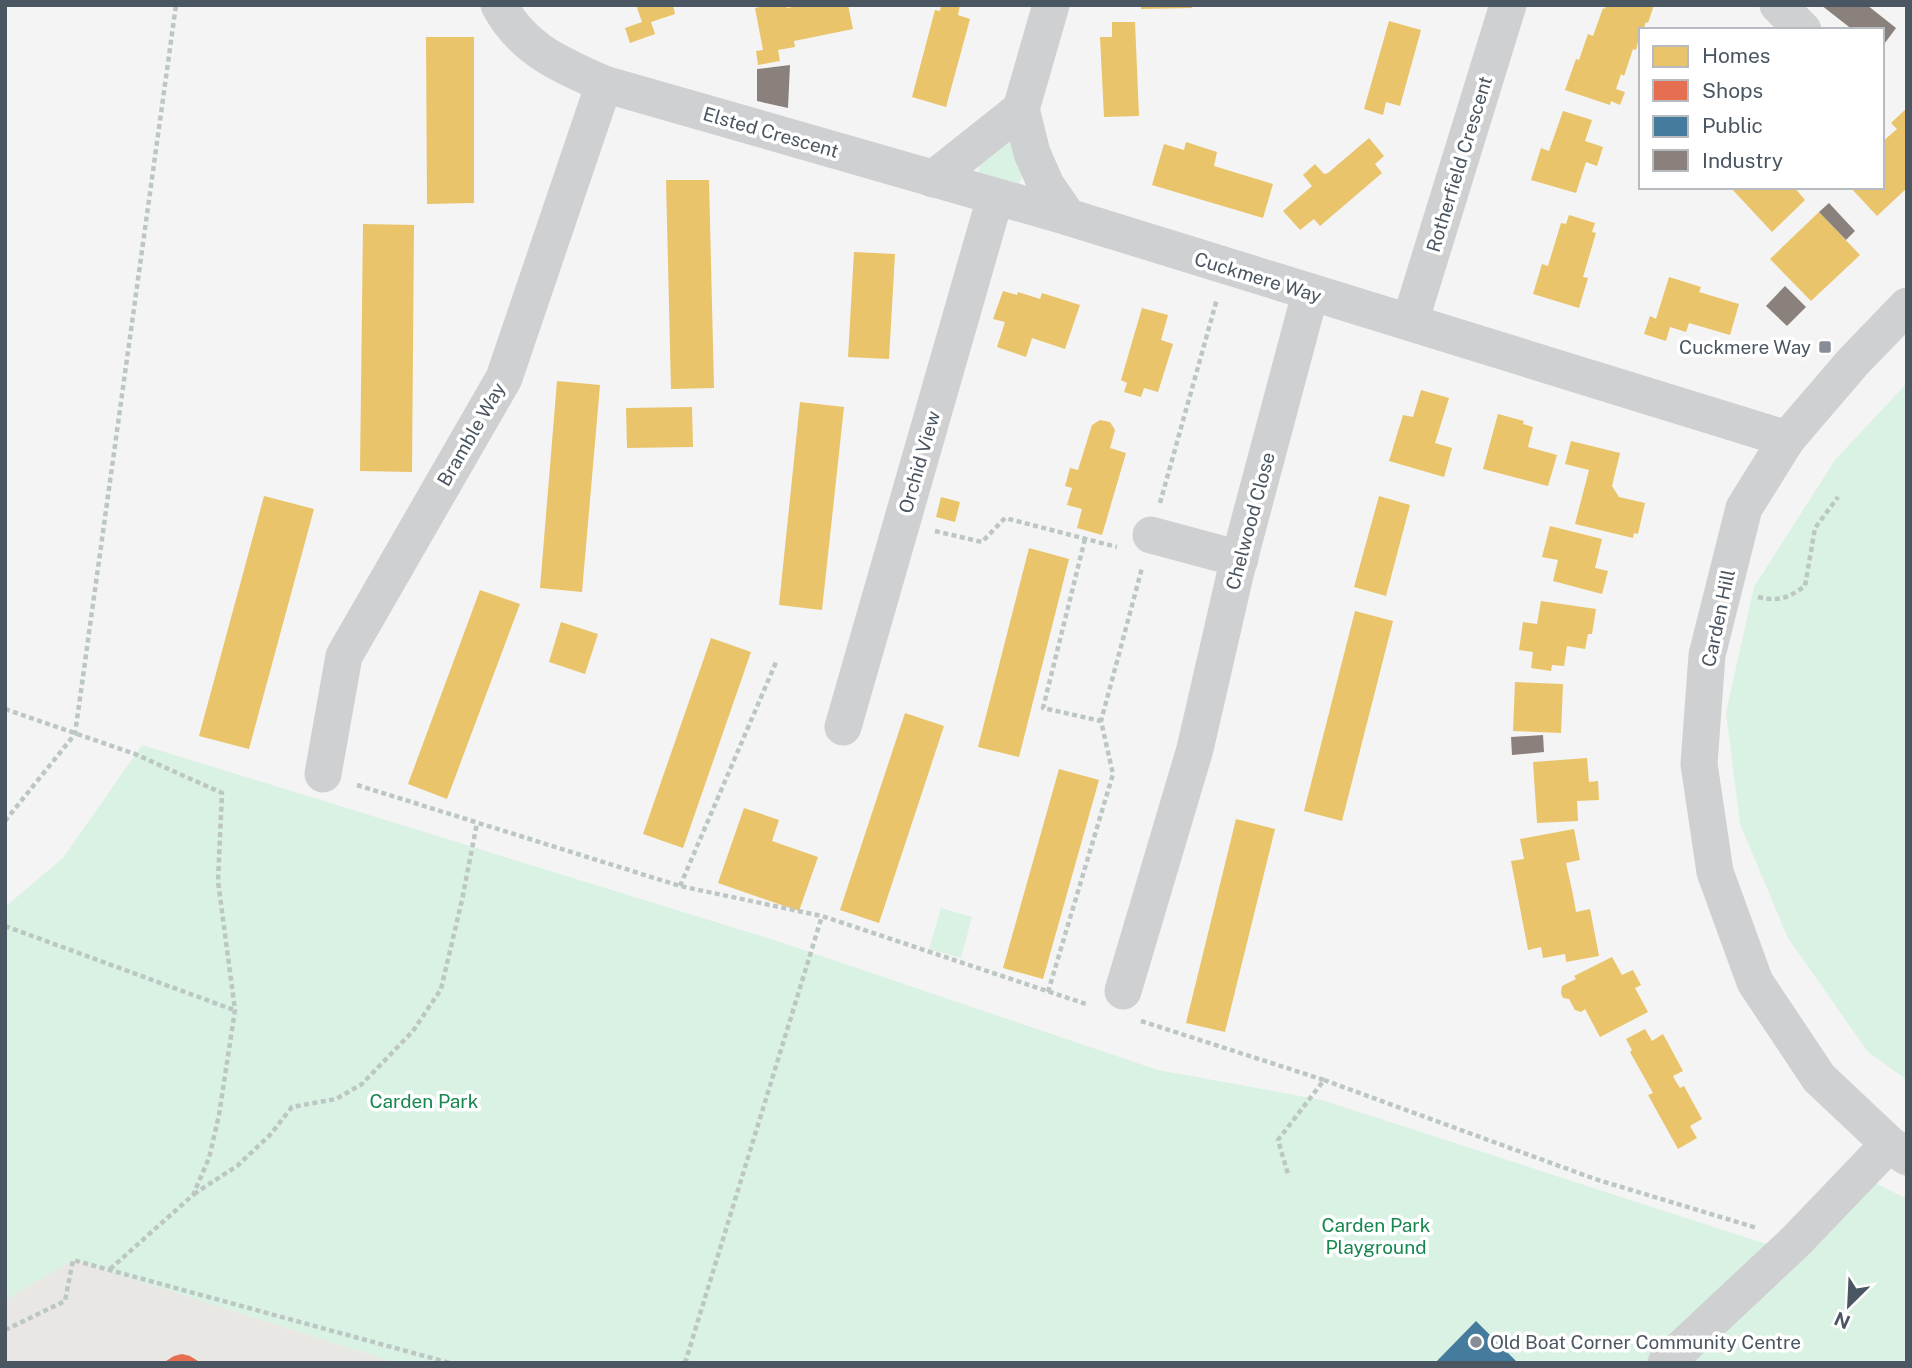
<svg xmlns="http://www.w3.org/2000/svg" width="1912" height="1368" viewBox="0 0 1912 1368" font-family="'Public Sans',sans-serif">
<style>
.commercial{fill:#e8e7e3}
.green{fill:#d9f2e3}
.homes{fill:#e9c46a}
.shops{fill:#e76f51}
.public{fill:#457b9d}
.industry{fill:#8a817c}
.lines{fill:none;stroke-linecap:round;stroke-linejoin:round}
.path{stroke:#bcc7c4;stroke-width:4.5;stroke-dasharray:5 3.5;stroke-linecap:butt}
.minor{stroke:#ced0d2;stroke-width:37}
.poi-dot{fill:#868d94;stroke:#fff;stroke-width:2.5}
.labels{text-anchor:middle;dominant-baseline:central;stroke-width:7;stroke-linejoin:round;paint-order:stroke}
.street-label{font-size:19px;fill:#4a5661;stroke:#fff}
.poi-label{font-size:19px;fill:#4a5661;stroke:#fff;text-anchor:end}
.park-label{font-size:19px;fill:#17864f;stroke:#fff}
</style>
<rect width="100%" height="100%" fill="#f4f4f4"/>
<polygon class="commercial" points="73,1260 397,1363 5,1363 5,1300"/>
<g class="green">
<polygon points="1010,138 1022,176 1019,185 979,172 980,159"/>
<polygon points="1907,383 1907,1080 1868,1052 1788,938 1740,824 1726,712 1754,587 1835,460"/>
<polygon points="142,745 774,940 1158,1070 1322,1100 1788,1251 1873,1182 1907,1199 1907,1363 397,1363 73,1260 5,1300 5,907 63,858"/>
<polygon points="941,908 972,917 961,958 929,949"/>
</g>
<g class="homes">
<polygon points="636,5 673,5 675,14 651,22 655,34 630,43 625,28 642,22"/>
<polygon points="770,5 787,5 787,8 802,5 848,5 853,29 794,41 795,47 778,50 780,61 758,65 756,51 763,50 755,8"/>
<polygon points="941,5 960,5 958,15 970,19 946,107 912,97 935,10 940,11"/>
<polygon points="1141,5 1192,5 1192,8 1141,9"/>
<polygon points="1606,5 1654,5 1648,23 1646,22 1643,30 1641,30 1636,50 1633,49 1624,76 1621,74 1616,89 1625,92 1620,105 1611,101 1610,105 1565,90 1576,59 1579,60 1588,34 1593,36 1603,8 1605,9"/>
<polygon points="1389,21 1421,30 1400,106 1386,102 1383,115 1364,109"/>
<polygon points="1112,22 1135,22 1139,116 1104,117 1100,37 1112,37"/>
<polygon points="426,37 474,37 474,203 427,204"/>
<polygon points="1907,108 1907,188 1877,216 1850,187 1882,187 1882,142 1897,129 1891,123"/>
<polygon points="1563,111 1592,120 1585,141 1603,147 1597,166 1586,162 1576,193 1531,180 1541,148 1549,151"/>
<polygon points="1369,138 1384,156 1375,164 1382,173 1320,226 1314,219 1300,230 1283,211 1312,186 1303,175 1315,164 1324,174 1328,173"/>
<polygon points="1186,142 1217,152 1214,166 1273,184 1263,218 1152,185 1164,144 1184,150"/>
<polygon points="666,180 709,180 714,388 671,389"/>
<polygon points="1730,187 1794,187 1805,200 1772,232"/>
<polygon points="1819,212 1860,255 1811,301 1770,259"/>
<polygon points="1569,215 1595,223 1592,232 1596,233 1583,277 1588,278 1579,308 1533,294 1542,264 1548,266 1561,223 1566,224"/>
<polygon points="363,224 414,225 412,472 360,471"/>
<polygon points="854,252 895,254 889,359 848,357"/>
<polygon points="1669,277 1701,287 1699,292 1739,304 1730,335 1689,323 1686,332 1670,327 1666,341 1644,334 1650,316 1656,319"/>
<polygon points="1003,291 1017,295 1018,292 1040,299 1042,293 1080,305 1065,349 1032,338 1026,357 997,347 1005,322 993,319"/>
<polygon points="1142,308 1168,315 1161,340 1173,344 1158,392 1144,388 1141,397 1124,392 1127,383 1121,380"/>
<polygon points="557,381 600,385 582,592 540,588"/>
<polygon points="1421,390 1449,398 1435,443 1452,448 1444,477 1389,461 1403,415 1413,417"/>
<polygon points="800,402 844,407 822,610 779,605"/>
<polygon points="692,407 693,447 627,448 626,408"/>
<polygon points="1498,414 1524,421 1523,424 1533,427 1528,447 1557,455 1548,486 1483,469"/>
<polygon points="1100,420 1110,422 1115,430 1110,448 1126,453 1102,535 1077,528 1082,509 1067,505 1072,488 1065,486 1070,468 1078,470 1092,425"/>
<polygon points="1571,441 1620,453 1612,486 1619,497 1645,503 1638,534 1634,533 1633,538 1575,524 1589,470 1565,464"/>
<polygon points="264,496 314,509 249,749 199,736"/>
<polygon points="1379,496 1410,505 1386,596 1354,587"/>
<polygon points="941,497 960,502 955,522 936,517"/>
<polygon points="1550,526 1602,539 1595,568 1608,571 1602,594 1553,581 1558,560 1542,557"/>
<polygon points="1029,548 1069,559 1019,757 978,747"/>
<polygon points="480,590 520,604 447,799 408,784"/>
<polygon points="1541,601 1596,609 1592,634 1588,634 1585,649 1567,646 1564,666 1552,665 1551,671 1531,668 1533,652 1519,650 1523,622 1537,624"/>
<polygon points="1355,611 1393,621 1342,821 1304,811"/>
<polygon points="561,622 598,634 585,674 549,662"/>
<polygon points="711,638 751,652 683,848 643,834"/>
<polygon points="1515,682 1563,684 1561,733 1513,731"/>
<polygon points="905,713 944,726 879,923 840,910"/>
<polygon points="1587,758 1589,782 1598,781 1599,800 1577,801 1578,821 1537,823 1533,762"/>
<polygon points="1059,769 1099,780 1043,979 1003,968"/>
<polygon points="744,808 779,820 772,841 818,857 799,911 718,883"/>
<polygon points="1236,819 1275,829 1225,1032 1186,1023"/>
<polygon points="1574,829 1580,860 1566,863 1573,895 1576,912 1590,909 1599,956 1566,962 1565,954 1543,958 1541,947 1528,950 1511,861 1524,859 1520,839"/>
<polygon points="1612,957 1622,975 1633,970 1641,985 1635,988 1648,1012 1600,1037 1585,1009 1581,1012 1575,1010 1569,999 1563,998 1561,993 1562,986 1576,979 1574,976"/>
<polygon points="1645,1029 1652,1041 1663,1034 1683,1071 1673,1076 1675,1080 1680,1088 1684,1086 1702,1119 1690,1126 1697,1138 1678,1149 1648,1095 1653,1093 1630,1052 1632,1050 1626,1039"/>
</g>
<polygon class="shops" points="182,1354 190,1356 201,1363 163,1363 174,1356"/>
<polygon class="public" points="1476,1321 1518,1363 1435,1363"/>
<g class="industry">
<polygon points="1821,5 1867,5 1896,28 1882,47 1882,30 1853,30"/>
<polygon points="790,65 788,108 757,101 757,69"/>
<polygon points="1829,203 1855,231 1846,240 1819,212"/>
<polygon points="1785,286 1806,307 1787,326 1766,306"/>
<polygon points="1543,735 1544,752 1512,755 1511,737"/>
</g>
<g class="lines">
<g class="path">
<polyline points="1160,503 1217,299"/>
<polyline points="935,531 982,542 1005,518 1117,547"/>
<polyline points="1085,539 1043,708 1101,721"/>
<path d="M1758 597C1779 602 1788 598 1805 586L1815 528 1838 497"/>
<polyline points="5,709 135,754 222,793 218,881 235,1010 219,1115 209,1158 193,1195 109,1270"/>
<polyline points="357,785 680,886 822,916 1089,1005"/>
<polyline points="5,821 75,734 176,5"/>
<polyline points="680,886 777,660"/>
<polyline points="5,926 234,1010"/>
<polyline points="1048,992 1113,774 1101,721 1142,568"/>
<polyline points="1141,1021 1324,1080 1278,1140 1288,1174"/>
<polyline points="1324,1080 1595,1179 1757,1228"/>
<polyline points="194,1194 237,1166 270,1135 292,1107 336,1099 362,1084 413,1031 441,989 462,900 477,823"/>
<polyline points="5,1330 65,1301 73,1260 450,1363"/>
<polyline points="685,1363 822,916"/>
</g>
<g class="minor">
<path d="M499 5C523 50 560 64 604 84L1068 217"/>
<polyline points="1051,5 1021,109 1032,153 1046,185 1068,217 1787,439"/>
<polyline points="1778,5 1803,30"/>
<polyline points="933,179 1021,109"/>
<polyline points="1907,306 1853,362 1787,439 1744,508 1707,655 1699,764 1715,872 1755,982 1819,1078 1889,1144 1907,1157"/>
<polyline points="1410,322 1508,5"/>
<polyline points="1151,535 1240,559"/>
<polyline points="843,727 995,198"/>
<polyline points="323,774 344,656 504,378 604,84"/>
<polyline points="1123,991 1195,749 1235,575 1310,294"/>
<polyline points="1666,1363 1796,1241 1889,1144"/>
</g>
</g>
<g class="poi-dot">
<rect x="1818" y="340" width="14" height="14" rx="3.5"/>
<circle cx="1476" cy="1342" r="7"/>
</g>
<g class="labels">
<g class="street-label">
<text transform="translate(771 132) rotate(16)">Elsted Crescent</text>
<text transform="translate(1459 164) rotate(-73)">Rotherfield Crescent</text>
<text transform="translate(1258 277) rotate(17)">Cuckmere Way</text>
<text transform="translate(471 434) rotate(-60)">Bramble Way</text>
<text transform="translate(919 462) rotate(-74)">Orchid View</text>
<text transform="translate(1250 521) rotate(-75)">Chelwood Close</text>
<text transform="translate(1718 618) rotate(-78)">Carden Hill</text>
</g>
<g class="poi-label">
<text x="1811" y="347">Cuckmere Way</text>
<text x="1490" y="1342" text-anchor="start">Old Boat Corner Community Centre</text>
</g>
<g class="park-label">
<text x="424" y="1101">Carden Park</text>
<text x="1376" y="1225">Carden Park<tspan x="1376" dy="22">Playground</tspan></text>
</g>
</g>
<rect width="1912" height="1368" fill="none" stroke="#4a5661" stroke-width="14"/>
<rect x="1639" y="28" width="245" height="161" fill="#ffffff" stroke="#b7bbc0" stroke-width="2"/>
<rect x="1653" y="46" width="35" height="21" fill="#e9c46a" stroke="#b7bbc0" stroke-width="2"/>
<text x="1702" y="63" font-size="21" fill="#4a5661">Homes</text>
<rect x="1653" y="80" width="35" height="21" fill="#e76f51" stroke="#b7bbc0" stroke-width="2"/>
<text x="1702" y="98" font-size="21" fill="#4a5661">Shops</text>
<rect x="1653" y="116" width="35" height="21" fill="#457b9d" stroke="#b7bbc0" stroke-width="2"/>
<text x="1702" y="133" font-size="21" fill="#4a5661">Public</text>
<rect x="1653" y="150" width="35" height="21" fill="#8a817c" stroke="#b7bbc0" stroke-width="2"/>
<text x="1702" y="168" font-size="21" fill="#4a5661">Industry</text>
<g transform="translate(1849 1305) rotate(204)" stroke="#ffffff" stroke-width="5" paint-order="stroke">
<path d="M0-5L12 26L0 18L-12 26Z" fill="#4a5661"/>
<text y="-10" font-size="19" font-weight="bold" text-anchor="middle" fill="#4a5661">N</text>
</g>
</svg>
